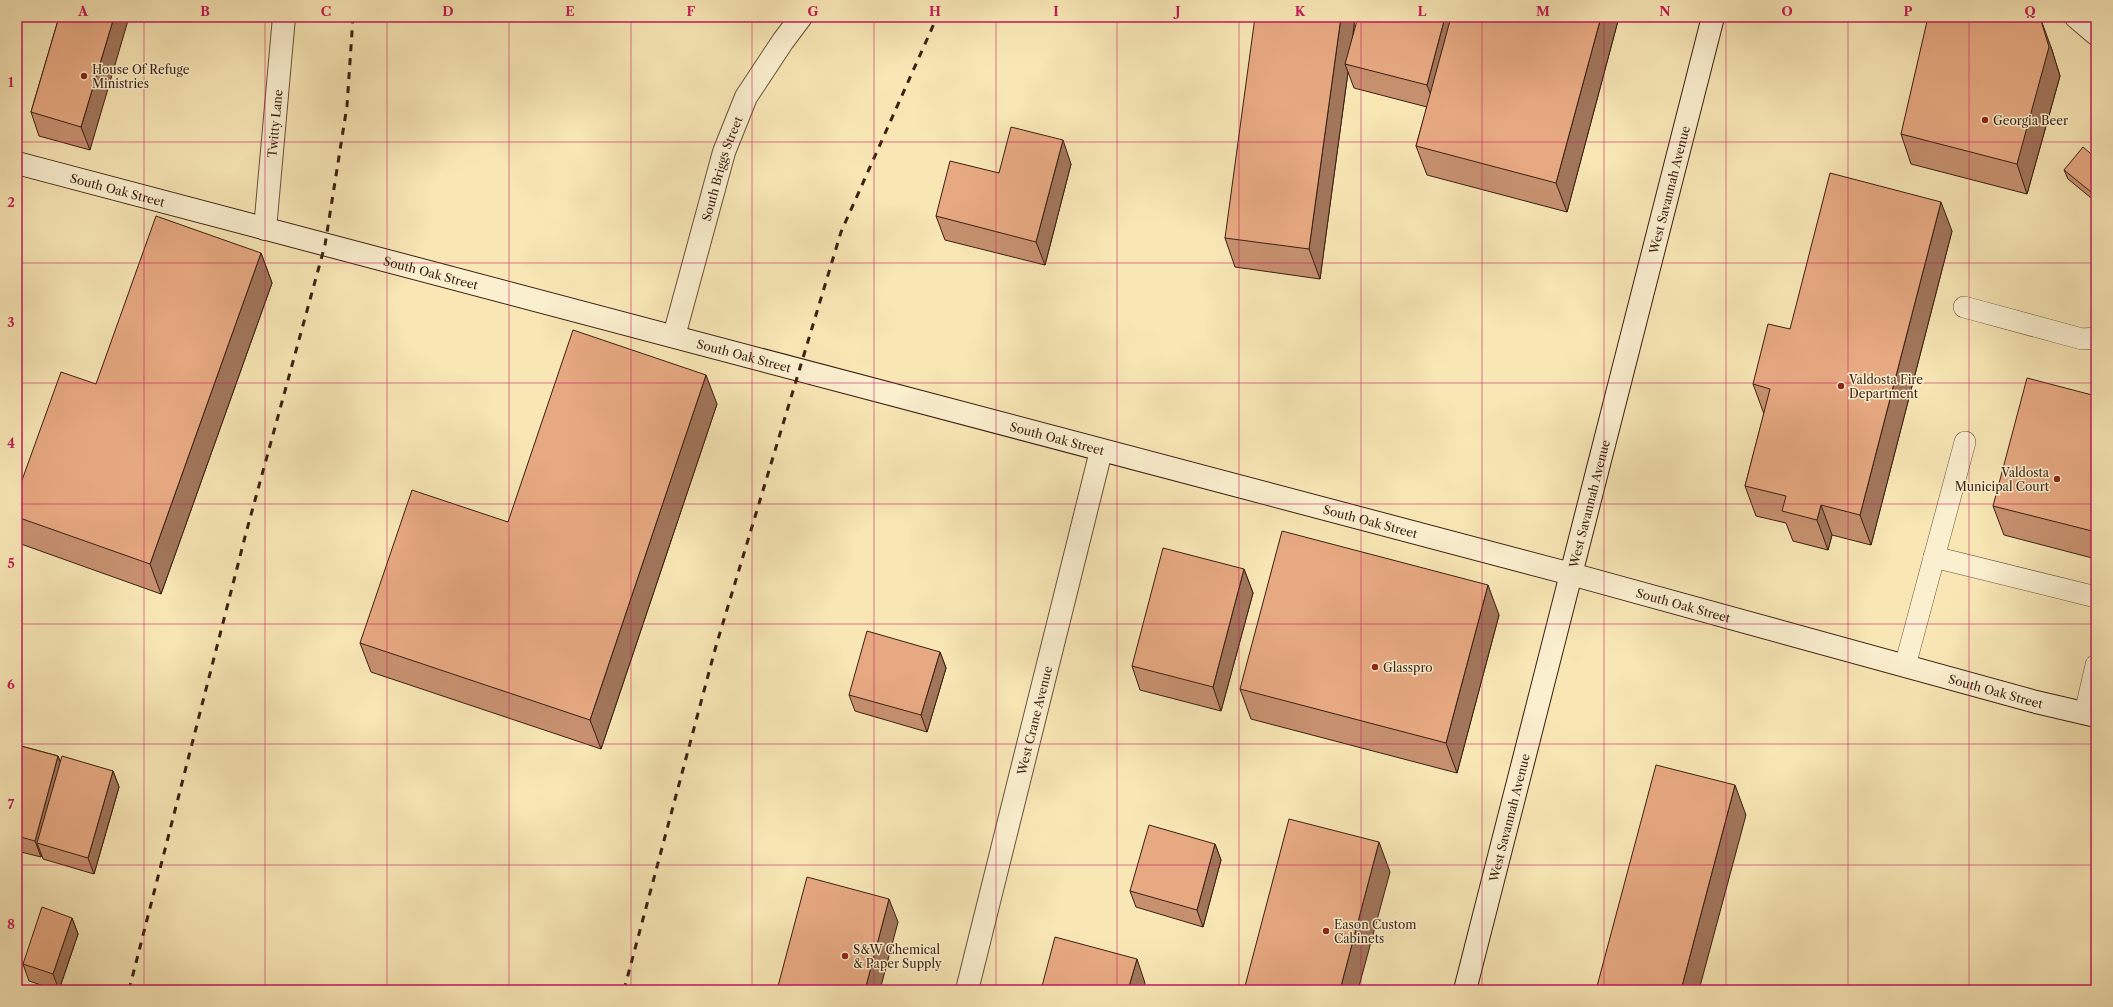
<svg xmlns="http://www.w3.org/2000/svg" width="2113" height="1007" viewBox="0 0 2113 1007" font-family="'Libre Caslon Text',serif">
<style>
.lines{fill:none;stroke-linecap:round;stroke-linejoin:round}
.lane-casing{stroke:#6a513a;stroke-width:22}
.street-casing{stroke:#6a513a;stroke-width:24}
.secondary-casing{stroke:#3b1f11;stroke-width:24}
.lane{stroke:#faefcf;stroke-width:21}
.street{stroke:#faefcf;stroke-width:22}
.secondary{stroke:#faefcf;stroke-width:22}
.rail{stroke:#3b1f11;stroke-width:3;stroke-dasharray:7 7;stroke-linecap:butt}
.wall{fill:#c79170;stroke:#3b1f11}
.shaded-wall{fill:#a2765b;stroke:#3b1f11}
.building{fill:#e7a982;stroke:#3b1f11}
.grid{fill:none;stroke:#c2185b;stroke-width:1;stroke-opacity:0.55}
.poi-dot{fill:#8f2418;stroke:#faefcf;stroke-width:1.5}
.labels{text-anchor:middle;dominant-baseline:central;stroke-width:3;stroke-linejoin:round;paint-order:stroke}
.poi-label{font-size:12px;fill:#3b1f11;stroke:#faefcf;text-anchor:start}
.street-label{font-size:12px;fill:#3b1f11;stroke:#faefcf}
.neatline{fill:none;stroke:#c2185b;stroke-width:1.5}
.grid-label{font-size:13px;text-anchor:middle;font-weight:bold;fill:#c2185b}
</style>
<rect width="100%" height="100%" fill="#f8e6b5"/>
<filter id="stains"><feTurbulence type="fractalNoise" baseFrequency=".005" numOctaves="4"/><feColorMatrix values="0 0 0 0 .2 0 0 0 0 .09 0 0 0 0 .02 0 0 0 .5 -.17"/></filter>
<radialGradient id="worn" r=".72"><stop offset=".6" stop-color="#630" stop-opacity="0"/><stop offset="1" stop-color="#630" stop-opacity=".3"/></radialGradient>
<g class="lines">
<defs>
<g id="lane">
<polyline points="1964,307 2082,339 2096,338"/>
<polyline points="1934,557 2096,597"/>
<polyline points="1905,666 1965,442"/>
<polyline points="2085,713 2096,665"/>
</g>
<g id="street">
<polyline points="2076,17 2096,34"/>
<path id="s1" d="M265 229 284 17"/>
<path id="s2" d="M674 336 724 152 746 97 783 41 801 17"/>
<path id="s3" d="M967 990 1101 451"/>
</g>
<g id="secondary">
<path id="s4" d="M17 163 1571 574 2036 702 2096 716"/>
<path id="s5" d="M1465 990 1713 17"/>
</g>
</defs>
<use href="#lane" class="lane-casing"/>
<use href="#street" class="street-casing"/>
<use href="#secondary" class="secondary-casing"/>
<use href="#lane" class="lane"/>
<use href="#street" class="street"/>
<use href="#secondary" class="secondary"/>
<g class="rail">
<polyline points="129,990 246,533 325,245 347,106 353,17"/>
<polyline points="624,990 716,646 841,232 937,17"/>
</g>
</g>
<g class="wall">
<polygon points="59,17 90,150 39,136 31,112"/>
<polygon points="1619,17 1567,212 1427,175 1416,146 1427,107 1354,88 1348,72 1320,279 1235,267 1225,238 1355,18 1353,35"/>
<polygon points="2051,47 2060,76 2027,194 1911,164 1901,134"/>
<polygon points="2096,158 2096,202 2068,179 2064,170"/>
<polygon points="1071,164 1045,265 945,240 936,216"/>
<polygon points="1952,231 1871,545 1832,535 1828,550 1793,541 1786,523 1756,516 1745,486 1764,414 1753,384 1790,329"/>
<polygon points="261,253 272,283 161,594 21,544 17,534 17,494 96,384"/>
<polygon points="2096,396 2096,559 2004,535 1993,506"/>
<polygon points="717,404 601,749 371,672 360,643 508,522"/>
<polygon points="1244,569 1253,593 1221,711 1140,690 1132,666"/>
<polygon points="1499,615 1457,773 1251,719 1240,689"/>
<polygon points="940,652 946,668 927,732 855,711 849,695"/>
<polygon points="17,745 58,756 60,761 113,771 119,787 94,874 43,859 42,856 41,857 17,851"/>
<polygon points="1215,844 1221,860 1203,927 1136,907 1130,891"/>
<polygon points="72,918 78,934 59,990 56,990 29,981 23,964"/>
</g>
<g class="shaded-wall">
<polygon points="114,17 129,17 90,150 81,127"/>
<polygon points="1341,17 1355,17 1355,18 1349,65 1345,64 1348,72 1320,279 1309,249"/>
<polygon points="1445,17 1460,17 1436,109 1427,85"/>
<polygon points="1601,17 1619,17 1567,212 1556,183"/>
<polygon points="2040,17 2051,47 2060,76 2027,194 2017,164"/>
<polygon points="1063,140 1071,164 1045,265 1036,242"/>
<polygon points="1941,202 1952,231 1871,545 1860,515"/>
<polygon points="261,253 272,283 161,594 150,564"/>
<polygon points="706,375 717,404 601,749 590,720"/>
<polygon points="1821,505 1832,535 1828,550 1817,520"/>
<polygon points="1244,569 1253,593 1221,711 1213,687"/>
<polygon points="1488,585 1499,615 1457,773 1446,743"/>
<polygon points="940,652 946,668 927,732 921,715"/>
<polygon points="58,756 64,772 37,843 42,856 41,857 35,841"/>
<polygon points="113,771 119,787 94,874 88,858"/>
<polygon points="1735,785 1746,815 1699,990 1681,990"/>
<polygon points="1379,842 1390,872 1358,990 1340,990"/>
<polygon points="1215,844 1221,860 1203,927 1197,910"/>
<polygon points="889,899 898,922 880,990 865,990"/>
<polygon points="72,918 78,934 59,990 53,974"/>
<polygon points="1137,959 1145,983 1143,990 1128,990"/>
</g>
<g class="building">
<polygon points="59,17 114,17 81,127 31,112"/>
<polygon points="1255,17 1341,17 1309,249 1225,238"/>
<polygon points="1358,17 1445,17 1427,85 1345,64"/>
<polygon points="1451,17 1601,17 1556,183 1416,146"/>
<polygon points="1928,17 2040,17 2049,47 2017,164 1901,134"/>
<polygon points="1011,127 1063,140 1036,242 936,216 950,161 999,173"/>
<polygon points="2083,147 2096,158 2096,196 2064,170"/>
<polygon points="1830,173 1941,202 1860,515 1821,505 1817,520 1782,511 1786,496 1745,486 1770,389 1753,384 1768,324 1790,329"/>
<polygon points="156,216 261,253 150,564 17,517 17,494 61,372 96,384"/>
<polygon points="573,330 706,375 590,720 360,643 412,490 508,522"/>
<polygon points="2027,378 2096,396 2096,532 1993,506"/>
<polygon points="1282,531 1488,585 1446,743 1240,689"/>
<polygon points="1163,548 1244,569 1213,687 1132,666"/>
<polygon points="867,631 940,652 921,715 849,695"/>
<polygon points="17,745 58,756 35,841 17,836"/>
<polygon points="62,756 113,771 88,858 37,843"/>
<polygon points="1656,765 1735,785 1681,990 1596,990"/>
<polygon points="1289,819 1379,842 1340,990 1244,990"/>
<polygon points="1149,825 1215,844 1197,910 1130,891"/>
<polygon points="807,877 889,899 865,990 777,990"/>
<polygon points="42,907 72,918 53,974 23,964"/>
<polygon points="1055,937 1137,959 1128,990 1041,990"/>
</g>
<path class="grid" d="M144 17V990M265 17V990M387 17V990M509 17V990M631 17V990M752 17V990M874 17V990M996 17V990M1117 17V990M1239 17V990M1361 17V990M1482 17V990M1604 17V990M1726 17V990M1848 17V990M1969 17V990M17 142H2096M17 263H2096M17 383H2096M17 504H2096M17 624H2096M17 744H2096M17 865H2096"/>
<g class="poi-dot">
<circle cx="84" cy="76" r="4"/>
<circle cx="1985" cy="120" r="4"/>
<circle cx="1841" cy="386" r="4"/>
<circle cx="2057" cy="479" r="4"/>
<circle cx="1375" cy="667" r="4"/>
<circle cx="1326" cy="931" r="4"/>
<circle cx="845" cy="956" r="4"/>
</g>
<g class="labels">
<g class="poi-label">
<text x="92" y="69">House Of Refuge<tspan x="92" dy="14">Ministries</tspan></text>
<text x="1993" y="120">Georgia Beer</text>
<text x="1849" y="379">Valdosta Fire<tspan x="1849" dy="14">Department</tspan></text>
<text x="2049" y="472" text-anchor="end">Valdosta<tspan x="2049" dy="14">Municipal Court</tspan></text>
<text x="1383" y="667">Glasspro</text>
<text x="1334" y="924">Eason Custom<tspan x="1334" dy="14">Cabinets</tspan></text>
<text x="853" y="949">S&amp;W Chemical<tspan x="853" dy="14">&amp; Paper Supply</tspan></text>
</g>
<g class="street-label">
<text stroke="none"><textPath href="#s1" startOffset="106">Twitty Lane</textPath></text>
<text stroke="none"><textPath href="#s2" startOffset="174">South Briggs Street</textPath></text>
<text stroke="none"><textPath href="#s4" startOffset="104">South Oak Street</textPath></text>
<text stroke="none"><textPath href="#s5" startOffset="826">West Savannah Avenue</textPath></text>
<text stroke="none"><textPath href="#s4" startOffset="428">South Oak Street</textPath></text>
<text stroke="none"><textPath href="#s4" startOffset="752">South Oak Street</textPath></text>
<text stroke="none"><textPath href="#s4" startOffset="1076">South Oak Street</textPath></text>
<text stroke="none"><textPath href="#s5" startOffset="502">West Savannah Avenue</textPath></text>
<text stroke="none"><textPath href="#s4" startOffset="1400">South Oak Street</textPath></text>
<text stroke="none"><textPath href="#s4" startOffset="1724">South Oak Street</textPath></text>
<text stroke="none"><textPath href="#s4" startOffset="2048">South Oak Street</textPath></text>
<text stroke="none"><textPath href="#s3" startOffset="278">West Crane Avenue</textPath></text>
<text stroke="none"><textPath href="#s5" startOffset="178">West Savannah Avenue</textPath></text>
</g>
</g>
<rect width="2113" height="1007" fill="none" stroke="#f8e6b5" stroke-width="44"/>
<rect x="22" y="22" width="2069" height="963" class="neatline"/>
<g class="grid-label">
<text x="83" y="16">A</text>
<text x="205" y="16">B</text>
<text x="326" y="16">C</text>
<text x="448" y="16">D</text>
<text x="570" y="16">E</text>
<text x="691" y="16">F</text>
<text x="813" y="16">G</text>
<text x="935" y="16">H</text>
<text x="1056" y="16">I</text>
<text x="1178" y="16">J</text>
<text x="1300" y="16">K</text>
<text x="1422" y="16">L</text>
<text x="1543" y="16">M</text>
<text x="1665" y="16">N</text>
<text x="1787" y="16">O</text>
<text x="1908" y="16">P</text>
<text x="2030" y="16">Q</text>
<text x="11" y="87">1</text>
<text x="11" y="207">2</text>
<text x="11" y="327">3</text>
<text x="11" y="448">4</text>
<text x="11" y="568">5</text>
<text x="11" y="689">6</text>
<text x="11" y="809">7</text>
<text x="11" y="929">8</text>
</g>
<rect width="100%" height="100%" filter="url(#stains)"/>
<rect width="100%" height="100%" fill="url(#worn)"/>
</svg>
